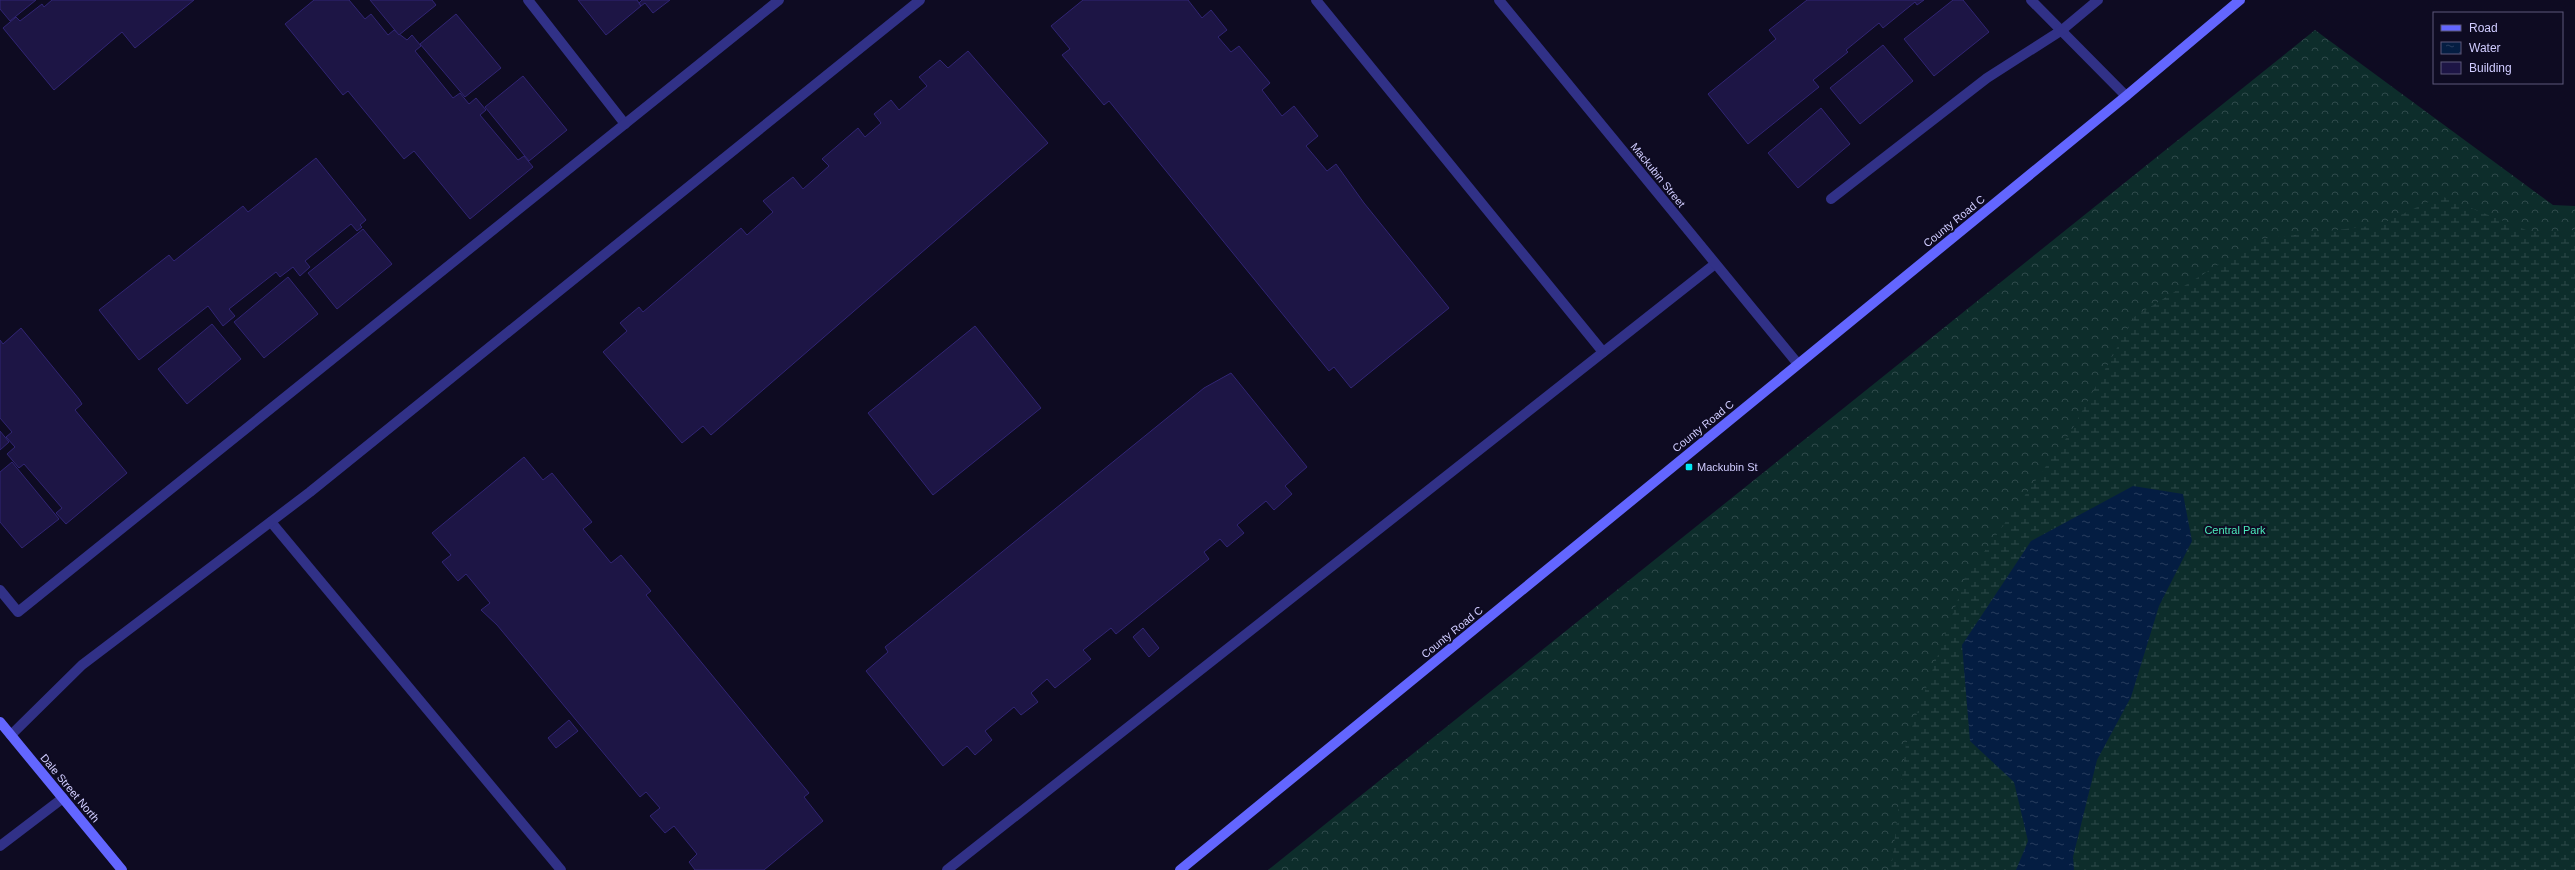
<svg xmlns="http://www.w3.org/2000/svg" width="2575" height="870" viewBox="0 0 2575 870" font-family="Helvetica,sans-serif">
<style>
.forest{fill:url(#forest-crowns)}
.wetland{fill:url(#wetland-marsh)}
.water{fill:url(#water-ripples)}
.building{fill:#1d1545;stroke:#312574}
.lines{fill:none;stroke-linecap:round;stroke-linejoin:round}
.lane{stroke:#313187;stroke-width:10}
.street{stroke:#313187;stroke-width:10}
.secondary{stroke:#6366ff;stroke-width:10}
.poi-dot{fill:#00e9f7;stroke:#0e0b22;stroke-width:1.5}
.labels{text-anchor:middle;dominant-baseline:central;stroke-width:4;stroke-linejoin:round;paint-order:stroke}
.street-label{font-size:11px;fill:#d0ccff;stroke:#0e0b22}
.poi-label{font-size:11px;fill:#d0ccff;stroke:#0e0b22;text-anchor:start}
.park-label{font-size:11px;fill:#4cecbd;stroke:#0e0b22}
</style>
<defs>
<pattern id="forest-crowns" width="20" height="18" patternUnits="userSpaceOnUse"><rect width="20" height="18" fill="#0d2d2b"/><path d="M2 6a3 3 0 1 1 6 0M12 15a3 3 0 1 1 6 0" fill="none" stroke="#2f4a4b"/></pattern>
<pattern id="wetland-marsh" width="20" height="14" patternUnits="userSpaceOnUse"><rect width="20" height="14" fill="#0d2d2b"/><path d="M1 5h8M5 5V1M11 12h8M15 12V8" fill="none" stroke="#2f4a4b"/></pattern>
<pattern id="water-ripples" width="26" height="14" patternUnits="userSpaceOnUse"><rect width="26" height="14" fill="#041d42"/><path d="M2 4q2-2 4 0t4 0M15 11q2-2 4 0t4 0" fill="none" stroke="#283d5e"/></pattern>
</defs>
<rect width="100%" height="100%" fill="#0e0b22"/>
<polygon class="forest" points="2315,30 2553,205 2575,206 2575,870 1268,870"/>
<polygon class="wetland" points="2441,196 2531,232 2575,230 2575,870 2074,870 2073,857 2097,760 2131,697 2159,606 2192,541 1970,741 2014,782 2028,841 2016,870 1891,870 1906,744 1966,577 2070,433 2134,317 2260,239 2379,225"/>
<polygon class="water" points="2133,486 2183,494 2192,541 2159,606 2131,697 2097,760 2073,857 2074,870 2016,870 2028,841 2014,782 1970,741 1962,645 2031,541"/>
<g class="building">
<polygon points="0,0 36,0 10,21 0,9"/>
<polygon points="52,0 194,0 135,48 122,32 54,90 3,28 16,17 20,21 42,4 44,7"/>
<polygon points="314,0 349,0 365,19 371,14 388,35 394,30 407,40 412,35 421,46 415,51 453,98 460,93 469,104 476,98 486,110 480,115 518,160 524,156 533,167 470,219 414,151 404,159 348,91 343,95 285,24"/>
<polygon points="370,0 432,0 436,5 399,35"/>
<polygon points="578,0 637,0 641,6 606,35"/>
<polygon points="642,0 670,0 653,13 645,3 641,6 639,3"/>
<polygon points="1083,0 1188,0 1202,18 1211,10 1227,30 1218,37 1231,52 1239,46 1270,83 1262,90 1282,116 1294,106 1318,136 1306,146 1327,171 1336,164 1364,203 1449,308 1351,388 1334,367 1329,371 1109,101 1104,105 1062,55 1070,49 1051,26"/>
<polygon points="1807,0 1924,0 1917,5 1915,2 1883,28 1879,23 1846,50 1848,52 1813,80 1819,87 1748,144 1708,94 1776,39 1769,30"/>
<polygon points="1953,0 1963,0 1989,32 1934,76 1904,39"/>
<polygon points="456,14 501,68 465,97 420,44"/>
<polygon points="1883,45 1913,81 1860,124 1830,88"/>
<polygon points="968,51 1048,143 711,435 703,426 682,443 603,352 627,331 620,323 639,307 643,312 741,228 747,235 773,212 763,201 793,177 803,189 829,166 822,159 858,128 865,137 881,123 874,114 891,100 899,110 927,86 919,77 940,60 948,68"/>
<polygon points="523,76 567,130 529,161 485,107"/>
<polygon points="1821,108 1850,144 1798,188 1768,153"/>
<polygon points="316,158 366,220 360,225 362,227 357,231 351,224 305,261 310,267 300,276 293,267 280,277 276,272 229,309 235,316 223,326 208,306 139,360 99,310 169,255 174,261 243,206 248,212"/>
<polygon points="363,229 392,264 337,309 308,273"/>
<polygon points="288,277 318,314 264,358 234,322"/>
<polygon points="212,324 241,359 187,404 158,369"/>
<polygon points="975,326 1041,408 933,495 868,413"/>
<polygon points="21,328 79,399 82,404 75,410 127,473 66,524 56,513 62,508 24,464 19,468 7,454 15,447 6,437 12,432 0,418 0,340 3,344"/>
<polygon points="1231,373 1307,467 1285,486 1292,494 1274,510 1266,501 1237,525 1244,533 1227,547 1220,539 1204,552 1209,559 1116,634 1111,628 1083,650 1091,659 1055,688 1047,679 1031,693 1038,702 1021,715 1014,707 985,731 992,740 975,755 967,746 943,766 866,671 888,652 885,647 1204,388"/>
<polygon points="0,431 9,442 0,450"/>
<polygon points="524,457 543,480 552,473 592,522 583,529 611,563 621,555 651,591 646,595 809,793 804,797 823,821 764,870 695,870 689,862 697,854 674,826 665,833 650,816 660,808 646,792 640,797 497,625 481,610 490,603 466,574 458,581 442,562 451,555 432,533"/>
<polygon points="12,462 59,519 22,548 0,522 0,472"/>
<polygon points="1143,628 1159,648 1149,657 1133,637"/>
<polygon points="569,720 578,731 556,748 548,738"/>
</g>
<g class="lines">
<g class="lane">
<polyline points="528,0 625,124"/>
<polyline points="1316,0 1603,352"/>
<polyline points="2031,0 2126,96"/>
<polyline points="1831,199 1987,78 2062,30 2098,0"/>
<polyline points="271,522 561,870"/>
<polyline points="0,590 18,612 779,0"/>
<polyline points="11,735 82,665 310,492 920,0"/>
<polyline points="947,870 1715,264"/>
</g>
<g class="street">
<polyline points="1499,0 1798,364"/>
<polyline points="0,846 63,798"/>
</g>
<g class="secondary">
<polyline points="0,722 122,870"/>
<polyline points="1180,870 2126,96 2240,0"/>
</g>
</g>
<rect class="poi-dot" x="1685" y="463" width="8" height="8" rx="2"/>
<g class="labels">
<g class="street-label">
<text transform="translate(1658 175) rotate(51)">Mackubin Street</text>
<text transform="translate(1954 221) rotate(-39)">County Road C</text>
<text transform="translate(1703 426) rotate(-39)">County Road C</text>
<text transform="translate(1452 632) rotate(-39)">County Road C</text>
<text transform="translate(70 788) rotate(50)">Dale Street North</text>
</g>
<g class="poi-label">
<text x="1697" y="467">Mackubin St</text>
</g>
<g class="park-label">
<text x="2235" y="530">Central Park</text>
</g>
</g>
<rect x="2433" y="12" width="130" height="72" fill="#0e0b22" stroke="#5c587a"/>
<rect x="2441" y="25" width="20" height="6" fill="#6366ff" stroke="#5c587a"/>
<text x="2469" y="32" font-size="12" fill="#d0ccff">Road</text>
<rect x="2441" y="42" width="20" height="12" fill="url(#water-ripples)" stroke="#5c587a"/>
<text x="2469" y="52" font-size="12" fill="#d0ccff">Water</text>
<rect x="2441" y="62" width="20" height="12" fill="#1d1545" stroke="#5c587a"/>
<text x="2469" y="72" font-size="12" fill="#d0ccff">Building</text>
</svg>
